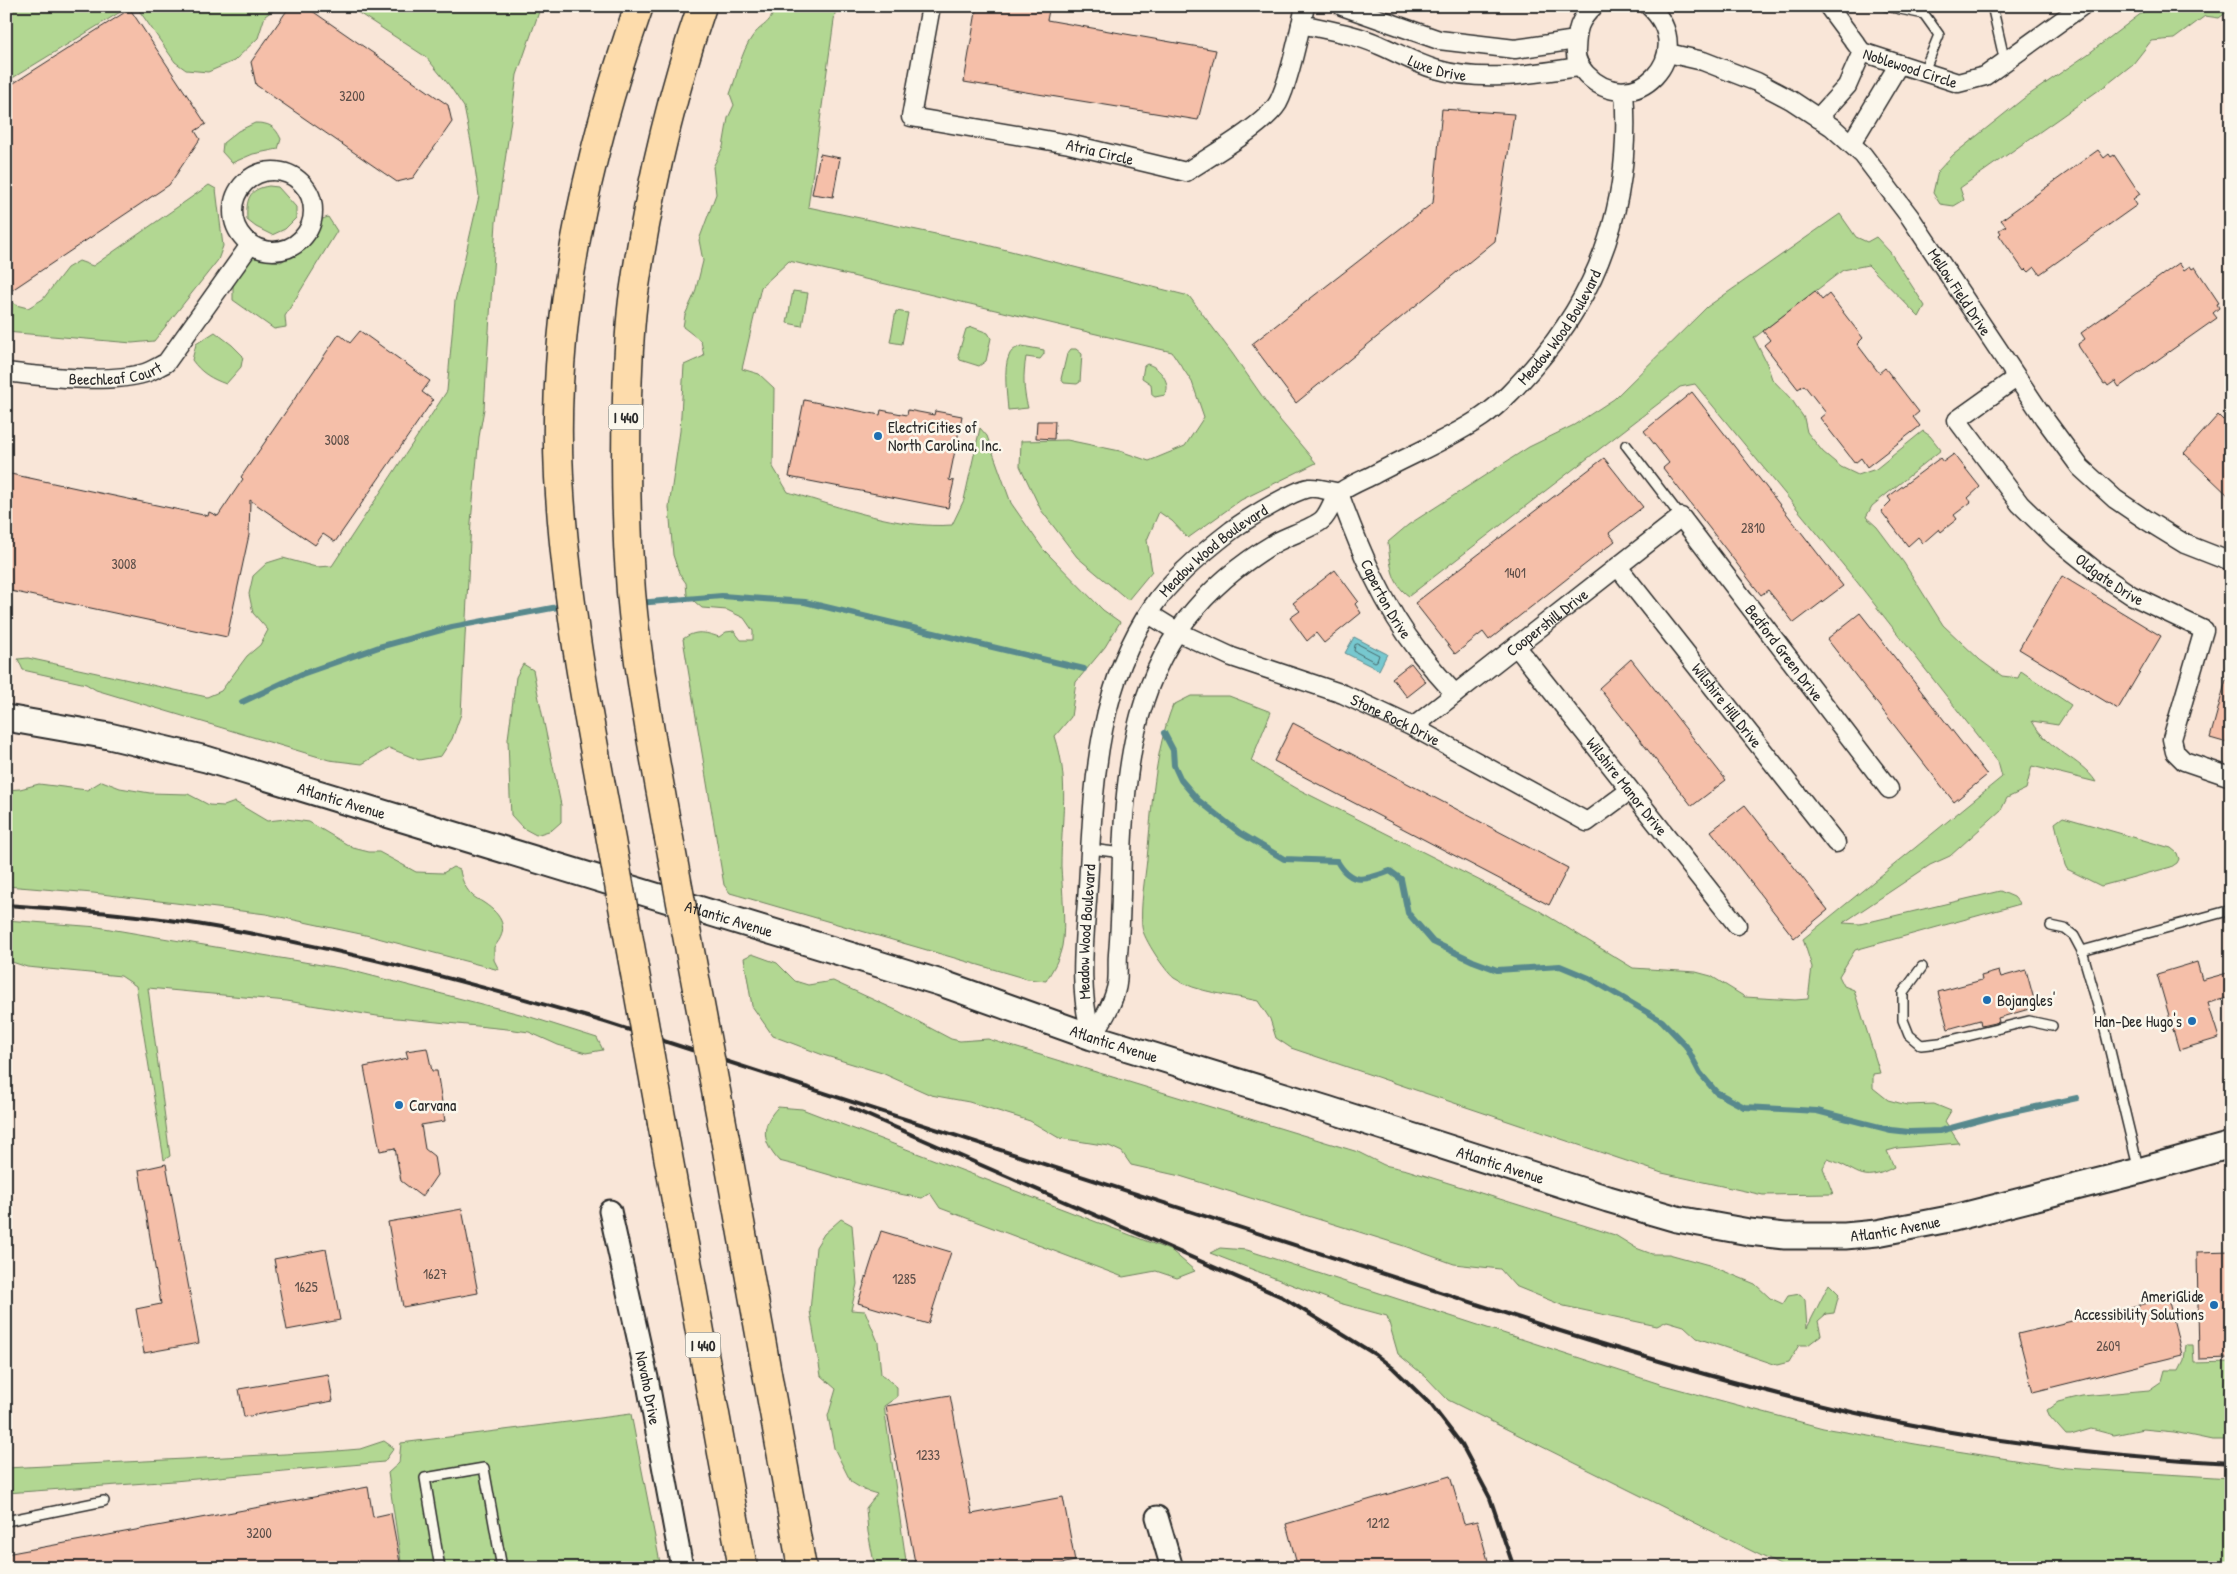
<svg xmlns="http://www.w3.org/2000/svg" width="2237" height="1574" viewBox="0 0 2237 1574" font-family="'Patrick Hand',sans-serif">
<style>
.green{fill:#b2d792;stroke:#6e815e}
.water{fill:#77c8cf;stroke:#59898d}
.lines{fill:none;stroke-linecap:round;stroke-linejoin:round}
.shore{stroke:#496a6d;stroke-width:1}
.stream{stroke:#59898d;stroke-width:6}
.building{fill:#f5bfa9;stroke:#2b2b2b}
.service-casing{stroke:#2b2b2b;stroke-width:12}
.minor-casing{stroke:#2b2b2b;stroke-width:21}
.tertiary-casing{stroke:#2b2b2b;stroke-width:25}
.secondary-casing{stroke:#2b2b2b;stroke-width:29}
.motorway-casing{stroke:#2b2b2b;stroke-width:31}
.service{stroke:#fbf7ec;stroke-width:9}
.minor{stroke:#fbf7ec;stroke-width:18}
.tertiary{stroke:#fbf7ec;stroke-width:21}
.secondary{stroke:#fbf7ec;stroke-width:25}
.motorway{stroke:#fddcac;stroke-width:28}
.rail{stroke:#2b2b2b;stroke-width:4}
.motorway-bridge-casing{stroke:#2b2b2b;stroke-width:31;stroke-linecap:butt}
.motorway-bridge{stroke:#fddcac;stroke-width:28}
.poi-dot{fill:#1f6fb2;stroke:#fbf7ec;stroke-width:2}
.labels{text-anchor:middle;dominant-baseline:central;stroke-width:5;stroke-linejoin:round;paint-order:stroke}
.number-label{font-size:14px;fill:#5e504a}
.shield{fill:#fbf7ec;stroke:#696865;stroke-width:1}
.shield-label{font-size:15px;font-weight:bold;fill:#2b2b2b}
.street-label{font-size:16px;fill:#2b2b2b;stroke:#fbf7ec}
.poi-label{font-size:16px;fill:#2b2b2b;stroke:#fbf7ec;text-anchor:start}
</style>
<rect width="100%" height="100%" fill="#f9e6d8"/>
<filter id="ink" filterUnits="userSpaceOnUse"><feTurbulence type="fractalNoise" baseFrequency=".02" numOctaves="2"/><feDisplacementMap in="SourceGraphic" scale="10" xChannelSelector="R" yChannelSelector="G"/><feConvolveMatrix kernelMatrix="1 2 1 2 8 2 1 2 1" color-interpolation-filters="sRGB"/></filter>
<g filter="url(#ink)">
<g class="green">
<polygon points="6,6 130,6 6,82"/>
<polygon points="136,6 279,6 265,16 258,38 234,61 208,72 186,70 175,62"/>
<polygon points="348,6 541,6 517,75 512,113 496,222 484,409 479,437 471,522 461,714 452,739 441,756 419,760 389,748 362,764 329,760 96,690 86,684 23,670 18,659 28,658 207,697 221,691 247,656 260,645 268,630 253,613 249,594 253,576 267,563 283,558 316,567 332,566 447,391 455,301 479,196 472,147 464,107 449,85 426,57"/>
<path d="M776 6H836L808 207 983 244 1189 296 1232 353 1274 413 1316 463 1241 500 1188 538 1172 521 1159 512 1147 540 1152 571 1128 600 1077 557 1041 510 1020 466 1021 441 1067 440 1120 451 1149 461 1185 446 1204 417 1192 382 1172 352 789 261 761 287 742 369 759 374 774 388 773 467 788 492C840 507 899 529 952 525L964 500 980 428 987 436 1011 503 1043 549 1103 610 1120 622 1105 647 1076 682 1071 717 1055 736C1070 782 1061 819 1061 866 1062 887 1066 927 1062 946 1059 960 1053 969 1046 981L1027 979 730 893 724 885 683 639C695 630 705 632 719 637L726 632 734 631 741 640H753V631L744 618 727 610 702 608 687 595 686 583 679 573 673 555 669 507 680 431 684 365 704 356 701 341 683 327 685 315 695 293 703 261 699 240 716 194 713 167 723 147 728 118 734 105 730 94C737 76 741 52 752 37 762 23 769 27 776 6Z"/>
<polygon points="2151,6 2231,6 2231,9 2219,18 2205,16 2174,39 2151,41 2133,64 2109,83 1960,188 1964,200 1954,206 1940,204 1933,193 1938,171 1953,155 2023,99 2088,54"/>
<path d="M255 123C269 123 275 126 281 139L278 149 253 154 232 163 222 152 223 143 238 131Z"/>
<polygon points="209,185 216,189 223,246 218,260 154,341 132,343 6,332 6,297 16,305 28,308 43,299 67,268 79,261 93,266"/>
<path d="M269 186 278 187 296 207V218L285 229 272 235 256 227 247 220C246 200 248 189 269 186Z"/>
<path d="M1840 214 1856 237 1867 242 1876 237 1890 252 1925 306 1919 317 1868 265 1843 270 1754 338 1767 364 1772 379 1792 400 1804 418 1807 432 1823 452 1841 467 1858 475 1876 469 1923 431 1930 436 1941 450 1872 506 1866 517 1877 527 1904 563 1943 625 1980 660 2002 676 2018 678 2021 671 2071 705 2058 725 2032 721C2048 751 2081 758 2096 782L2032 766 2026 789 2007 798 2001 810 1950 856 1930 865 1843 923 1860 924 2000 891 2014 897 2020 904 1855 950 1839 976 1844 986 1854 990 1880 1073 1873 1074V1088L1888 1100 1907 1105 1934 1104 1951 1111 1945 1121 1959 1143 1898 1148 1887 1151 1894 1167C1859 1186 1859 1168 1827 1159L1823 1168 1833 1194 1763 1195 1662 1173 1291 1048 1276 1038 1270 1019 1258 1001C1233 995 1196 993 1174 978 1165 971 1143 938 1142 927 1140 905 1145 880 1147 859 1152 807 1154 753 1173 705L1191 696H1229L1271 712 1251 761 1296 788 1538 910 1633 968 1696 972 1711 976 1745 997 1795 1000 1808 999 1812 967 1803 939 2002 777 1998 762 1857 582 1695 384 1680 387 1409 596C1391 584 1390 562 1388 542L1408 525 1529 447 1574 425 1614 399 1707 307Z"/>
<polygon points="328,217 337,231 285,316 286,327 274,329 233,300 233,278 251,257 281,262 304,246 320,220"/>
<polygon points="793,291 808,293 802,326 787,323"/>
<polygon points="896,311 908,313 902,344 890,342"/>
<polygon points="972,327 988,333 991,338 986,361 979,366 960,360 958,355 966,329"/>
<path d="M215 332 232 345 243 356 241 367 226 384C212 379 201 373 192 360L196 344Z"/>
<path d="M1022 346 1044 350V354L1040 359 1026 357C1023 375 1023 390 1028 408L1008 410C1007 396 1003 368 1009 356 1011 350 1016 348 1022 346Z"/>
<polygon points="1071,349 1076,349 1082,354 1080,382 1077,384 1064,383 1061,379 1067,354"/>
<path d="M1147 364C1160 367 1172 384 1165 395L1155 397 1152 395 1151 384 1142 378 1144 366Z"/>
<polygon points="523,664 533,670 561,805 561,822 552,830 536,835 523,828 511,815 510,796 508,739 516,677"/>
<path d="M102 781 120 788 150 793 188 794 209 805 224 806 235 802 267 821 286 819 309 822 353 848 369 852H379L416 872 443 873 453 867 460 870C461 878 465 888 471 894 474 898 480 900 484 903 502 915 510 929 494 947V960L499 970 370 936 266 914 93 893 6 886V790L20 789 39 784 87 790Z"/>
<polygon points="2063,817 2171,848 2177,853 2179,859 2177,863 2171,867 2101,886 2067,869 2065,865 2055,823"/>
<polygon points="6,920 98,927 345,969 524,1015 597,1038 603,1050 586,1053 558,1045 529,1032 507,1029 377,1016 287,1001 148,988 170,1156 164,1160 136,986 121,976 27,967 6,960"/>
<polygon points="752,954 777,963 795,981 808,985 833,981 898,1011 951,1039 960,1041 988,1039 1358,1152 1384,1165 1407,1170 1615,1235 1636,1248 1652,1254 1669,1254 1709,1265 1755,1284 1770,1298 1783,1304 1788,1296 1800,1294 1805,1300 1807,1328 1829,1284 1839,1294 1834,1313 1826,1314 1818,1321 1821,1335 1808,1345 1799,1345 1789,1362 1777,1365 1697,1338 1684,1326 1667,1321 1657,1326 1564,1306 1515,1286 1500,1269 1454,1264 1404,1246 1180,1176 1131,1165 1122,1152 1109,1146 1059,1138 1030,1121 969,1102 931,1095 882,1073 823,1055 773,1036 752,1006 744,958"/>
<path d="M778 1107 802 1109 1172 1251 1195 1271 1177 1278 1156 1271 1123 1277 940 1208 930 1193 922 1198C873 1191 827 1172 779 1161 762 1142 760 1126 778 1107Z"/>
<polygon points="841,1219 852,1225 857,1284 851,1310 865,1311 878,1342 881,1374 897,1387 897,1397 884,1406 907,1568 875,1568 868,1532 866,1508 877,1494 864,1490 851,1482 834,1448 828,1416 836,1389 821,1376 810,1311 816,1247 824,1234"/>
<polygon points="1220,1248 1247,1250 1663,1385 1823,1428 1950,1450 2066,1468 2231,1478 2231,1568 1786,1568 1448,1400 1426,1377 1398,1354 1387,1316 1339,1303 1210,1253"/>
<polygon points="2186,1345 2193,1345 2194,1363 2231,1362 2231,1440 2212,1440 2174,1432 2143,1429 2114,1435 2091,1429 2071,1435 2066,1435 2050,1417 2047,1410 2058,1402 2082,1396 2149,1390 2162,1381 2165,1370 2179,1370 2184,1360"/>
<polygon points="631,1414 661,1568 528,1568 527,1564 511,1568 402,1568 388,1473 399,1463 401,1443"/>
<polygon points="384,1441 394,1448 384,1462 174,1481 6,1493 6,1468 324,1452 360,1449"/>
</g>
<polygon class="water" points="1354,637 1387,654 1379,670 1345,653"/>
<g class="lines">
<polygon class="shore" points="1358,644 1379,655 1377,661 1375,662 1354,651 1355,645"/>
<g class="stream">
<polyline points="638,603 722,596 805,602 1084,669"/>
<polyline points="242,702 302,674 379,647 452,627 563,606"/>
<path d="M1164 733 1173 750 1174 765 1181 780 1198 800 1240 833 1284 859 1337 861C1351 886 1366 880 1390 871L1401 879 1408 913 1433 942 1473 961 1497 970 1560 966 1589 978 1662 1021 1686 1046 1700 1073 1716 1092 1744 1107 1817 1111 1891 1130 1909 1132 1940 1131 1999 1115 2077 1098"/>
</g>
</g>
<g class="building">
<polygon points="305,6 448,105 452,122 413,178 397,182 256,85 251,62 288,9"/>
<polygon points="977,6 1050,6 1047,20 1216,50 1198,120 964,82"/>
<polygon points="130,9 206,124 195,131 200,139 169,185 6,294 6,88"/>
<polygon points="1442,109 1514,114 1495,241 1296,403 1252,344 1433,203"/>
<polygon points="2098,150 2104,158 2109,154 2111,157 2114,155 2140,194 2133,199 2137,205 2040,274 2035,267 2029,272 2026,269 2024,271 1999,235 2001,233 1999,230 2006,226 2001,220"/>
<polygon points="820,154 840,158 833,197 812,194"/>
<polygon points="2179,263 2184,270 2190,266 2192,269 2195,267 2219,303 2217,304 2219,308 2213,313 2217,318 2119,387 2115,381 2108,386 2106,383 2104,384 2079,347 2078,344 2085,339 2081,333"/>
<polygon points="1815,291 1822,300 1829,294 1863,338 1857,344 1879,373 1885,368 1919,412 1913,417 1920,426 1867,467 1861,458 1855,463 1820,418 1826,413 1804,385 1798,389 1764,345 1770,340 1763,331"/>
<polygon points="360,331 430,381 422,392 433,400 335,542 323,534 315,545 250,500 249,535 227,637 6,590 6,473 208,516 209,512 218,516 243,479 241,477 339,334 350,343"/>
<polygon points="1692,392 1843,586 1794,623 1768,590 1761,595 1663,468 1669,463 1644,431"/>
<polygon points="804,400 880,415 881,410 907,415 908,410 934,415 935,411 962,416 949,480 954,481 948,508 789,477"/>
<polygon points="2231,411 2231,498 2184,453 2218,415 2223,420"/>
<polygon points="1037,421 1055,421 1054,439 1036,438"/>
<polygon points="1954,454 1980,487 1968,498 1971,502 1954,515 1957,519 1941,532 1939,529 1923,543 1918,537 1908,546 1881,511 1891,501 1888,497 1940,458 1943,462"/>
<polygon points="1604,458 1643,507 1609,533 1615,541 1489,640 1483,632 1455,654 1415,603"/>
<polygon points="1335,570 1358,601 1355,604 1361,613 1324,643 1316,633 1307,641 1290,618 1300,611 1293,603"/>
<polygon points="2062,576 2161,636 2118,709 2019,649"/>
<polygon points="1860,613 1987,775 1954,802 1827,639"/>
<polygon points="1631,659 1726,780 1692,806 1599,688"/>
<polygon points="1411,663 1426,682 1407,697 1392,678"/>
<polygon points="2226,680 2231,681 2231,744 2210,738"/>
<polygon points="1293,723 1568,868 1549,905 1274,761"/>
<polygon points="1745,805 1828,910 1794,938 1711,831"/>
<polygon points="2197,962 2202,980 2231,972 2231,997 2208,1003 2219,1038 2179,1050 2157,974"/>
<polygon points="2026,970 2036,1007 1998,1018 1999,1022 1981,1026 1980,1020 1948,1029 1938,992 1982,980 1981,976 1999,971 2001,977"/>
<polygon points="427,1048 432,1071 437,1071 445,1121 421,1125 425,1149 434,1156 437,1175 422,1197 401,1181 395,1148 380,1151 364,1067 408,1058 406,1051"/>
<polygon points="166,1164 199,1343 144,1353 136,1309 161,1304 139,1170"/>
<polygon points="462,1209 478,1293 403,1307 388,1222"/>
<polygon points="881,1231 951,1252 928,1324 858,1303"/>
<polygon points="326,1249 340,1320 287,1330 274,1259"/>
<polygon points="2231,1251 2231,1358 2199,1359 2197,1252"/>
<polygon points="2168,1298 2182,1355 2033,1392 2018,1334"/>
<polygon points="328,1374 333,1401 244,1417 239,1389"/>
<polygon points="950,1395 972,1514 1063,1497 1075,1561 1040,1568 916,1568 886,1406"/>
<polygon points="1450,1476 1464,1524 1477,1521 1490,1568 1298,1568 1286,1524"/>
<polygon points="368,1487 373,1517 391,1513 401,1568 6,1568 6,1554"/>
</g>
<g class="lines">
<defs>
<g id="service">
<polyline points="1886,6 1924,14 1939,35 1924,71"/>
<polyline points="1996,6 1993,10 2005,62"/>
<polyline points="1626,445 1681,517"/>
<polyline points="1091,849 1122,853"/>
<polyline points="2051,926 2065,929 2074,936 2082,951 2105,1030 2139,1171"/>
<polyline points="2082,951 2231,910"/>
<polyline points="1922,967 1903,993 1903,1020 1909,1035 1921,1045 1939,1043 2029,1021 2052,1026"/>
<polyline points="6,1521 104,1501"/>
<polyline points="440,1568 425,1478 484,1468 502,1568"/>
</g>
<g id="minor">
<path id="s1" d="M931 6 911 117 1069 144 1186 172C1210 156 1264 126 1278 103 1289 83 1300 30 1305 6"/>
<polyline points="1342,6 1439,40 1515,49 1576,40"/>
<path d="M1594 6C1578 21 1577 29 1576 50 1575 60 1580 67 1586 74 1633 123 1701 54 1649 6"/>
<path id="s2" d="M1828 6 1862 52 1958 83 1985 76 2082 6"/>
<path id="s3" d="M1301 24C1327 30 1355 34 1379 45 1398 53 1415 63 1435 69 1483 83 1532 74 1579 67"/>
<path id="s4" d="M1668 53 1703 61 1757 82 1791 100 1832 127 1863 155 1910 217 2044 418 2080 467 2115 499 2146 520 2185 544 2231 562"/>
<polyline points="1818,118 1847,86 1862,52"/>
<polyline points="1851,144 1899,64"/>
<circle cx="273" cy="211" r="40"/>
<path id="s5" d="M6 372C45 377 108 384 145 373 152 371 159 366 166 363L250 245"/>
<path id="s6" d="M2016 378 1957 420 2020 504 2056 539 2097 572 2131 595 2204 630 2172 739 2175 752 2184 761 2231 777"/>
<path id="s7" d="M1339 493C1359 548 1383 606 1420 653 1431 667 1443 681 1455 694"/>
<path id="s8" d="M1618 567 1836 843"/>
<path id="s9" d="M1149 614 1178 632 1232 657 1343 694 1413 727 1587 822 1629 791"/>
<path id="s10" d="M1516 646 1737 925"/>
<path id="s11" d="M1413 727 1681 517 1889 789"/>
<path id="s12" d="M1092 1037C1101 1023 1112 1006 1116 989 1119 979 1117 965 1118 954 1121 921 1121 888 1122 854 1125 773 1135 686 1186 620 1210 589 1241 563 1275 543 1287 536 1313 528 1322 520 1331 512 1332 497 1342 491 1351 485 1363 480 1373 475 1410 455 1448 440 1482 417 1501 404 1518 385 1533 368 1603 288 1632 197 1624 91"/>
<path id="s13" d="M1092 1037C1077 988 1085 937 1088 886 1094 788 1095 690 1153 606 1172 578 1206 550 1232 530 1247 519 1292 491 1309 488 1317 487 1330 491 1339 493"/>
</g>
<g id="tertiary">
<path id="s14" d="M610 1211 647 1378 682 1568"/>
<polyline points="1157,1517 1172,1568"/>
</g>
<g id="secondary">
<path id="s15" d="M6 718 109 736 206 759 941 983 1092 1037 1327 1109 1608 1199 1677 1219 1749 1232 1785 1236H1845L1877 1233 1954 1218 2139 1171 2231 1145"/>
</g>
<g id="motorway">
<path d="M607 818C586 706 565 592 559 477 551 316 586 158 639 6"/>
<path d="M668 833C654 753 638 673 631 592 626 527 625 462 627 398 628 363 629 327 634 293 648 195 670 99 702 6"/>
<polyline points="662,1123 743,1568"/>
<polyline points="725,1139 802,1568"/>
</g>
</defs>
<use href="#service" class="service-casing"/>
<use href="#minor" class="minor-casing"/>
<use href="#tertiary" class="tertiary-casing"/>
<use href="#secondary" class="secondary-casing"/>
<use href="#motorway" class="motorway-casing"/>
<use href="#service" class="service"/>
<use href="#minor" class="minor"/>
<use href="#tertiary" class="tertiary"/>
<use href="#secondary" class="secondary"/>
<use href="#motorway" class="motorway"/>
<g class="rail">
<path d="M6 905C78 910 149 915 220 928 350 950 478 985 605 1022L1557 1330C1656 1361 1755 1390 1856 1413 1978 1441 2105 1456 2231 1463"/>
<polyline points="851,1108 1282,1297 1376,1355 1393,1368 1432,1406 1462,1445 1490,1498 1514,1568"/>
</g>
<defs>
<g id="motorway-bridge">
<polyline points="607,818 662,1123"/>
<polyline points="668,833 725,1139"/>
</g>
</defs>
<use href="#motorway-bridge" class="motorway-bridge-casing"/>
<use href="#motorway-bridge" class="motorway-bridge"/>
</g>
</g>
<g class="poi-dot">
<circle cx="878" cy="436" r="5"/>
<circle cx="1987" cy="1000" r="5"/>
<circle cx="2192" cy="1021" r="5"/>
<circle cx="399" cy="1105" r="5"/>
<circle cx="2214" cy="1305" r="5"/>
</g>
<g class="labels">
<g class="number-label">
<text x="352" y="95">3200</text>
<text x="337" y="439">3008</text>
<text x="1753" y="527">2810</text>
<text x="124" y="563">3008</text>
<text x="1515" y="572">1401</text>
<text x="435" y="1273">1627</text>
<text x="904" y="1278">1285</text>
<text x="306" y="1286">1625</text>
<text x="2108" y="1345">2609</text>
<text x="928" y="1454">1233</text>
<text x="1378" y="1522">1212</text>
<text x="259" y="1532">3200</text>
</g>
<g class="shield">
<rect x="608.5" y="404.5" width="35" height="25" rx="4"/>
<rect x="685.5" y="1332.5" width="35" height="25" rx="4"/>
</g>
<g class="shield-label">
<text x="626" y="417">I 440</text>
<text x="703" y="1345">I 440</text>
</g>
<g class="street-label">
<text stroke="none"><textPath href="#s2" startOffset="108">Noblewood Circle</textPath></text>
<text stroke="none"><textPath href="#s3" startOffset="144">Luxe Drive</textPath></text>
<text stroke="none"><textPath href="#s1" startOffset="305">Atria Circle</textPath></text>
<text stroke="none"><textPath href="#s4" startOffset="391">Mellow Field Drive</textPath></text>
<text stroke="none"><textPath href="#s12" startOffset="920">Meadow Wood Boulevard</textPath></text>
<text stroke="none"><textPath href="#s5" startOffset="110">Beechleaf Court</textPath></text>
<text stroke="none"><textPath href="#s13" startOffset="526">Meadow Wood Boulevard</textPath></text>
<text stroke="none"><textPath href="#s6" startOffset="295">Oldgate Drive</textPath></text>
<text stroke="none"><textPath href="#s7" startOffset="116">Caperton Drive</textPath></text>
<text stroke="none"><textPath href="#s11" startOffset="170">Coopershill Drive</textPath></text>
<text stroke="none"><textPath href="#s11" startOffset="511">Bedford Green Drive</textPath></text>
<text stroke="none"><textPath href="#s8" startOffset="176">Wilshire Hill Drive</textPath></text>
<text stroke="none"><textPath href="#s9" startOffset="269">Stone Rock Drive</textPath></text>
<text stroke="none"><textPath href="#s10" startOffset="179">Wilshire Manor Drive</textPath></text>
<text stroke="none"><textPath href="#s15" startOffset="346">Atlantic Avenue</textPath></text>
<text stroke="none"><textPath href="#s15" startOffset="751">Atlantic Avenue</textPath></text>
<text stroke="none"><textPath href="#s13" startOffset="106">Meadow Wood Boulevard</textPath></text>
<text stroke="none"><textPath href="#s15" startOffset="1156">Atlantic Avenue</textPath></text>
<text stroke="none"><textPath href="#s15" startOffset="1561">Atlantic Avenue</textPath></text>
<text stroke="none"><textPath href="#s15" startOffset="1966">Atlantic Avenue</textPath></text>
<text stroke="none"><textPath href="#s14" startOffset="181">Navaho Drive</textPath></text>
</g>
<g class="poi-label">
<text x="888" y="427">ElectriCities of<tspan x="888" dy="18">North Carolina, Inc.</tspan></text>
<text x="1997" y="1000">Bojangles'</text>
<text x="2182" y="1021" text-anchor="end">Han-Dee Hugo's</text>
<text x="409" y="1105">Carvana</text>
<text x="2204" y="1296" text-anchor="end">AmeriGlide<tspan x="2204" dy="18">Accessibility Solutions</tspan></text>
</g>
</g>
<rect width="2237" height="1574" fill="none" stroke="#fbf7ec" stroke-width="25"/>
<rect x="12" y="12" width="2212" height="1549" fill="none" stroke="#2b2b2b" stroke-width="2" filter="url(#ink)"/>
</svg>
